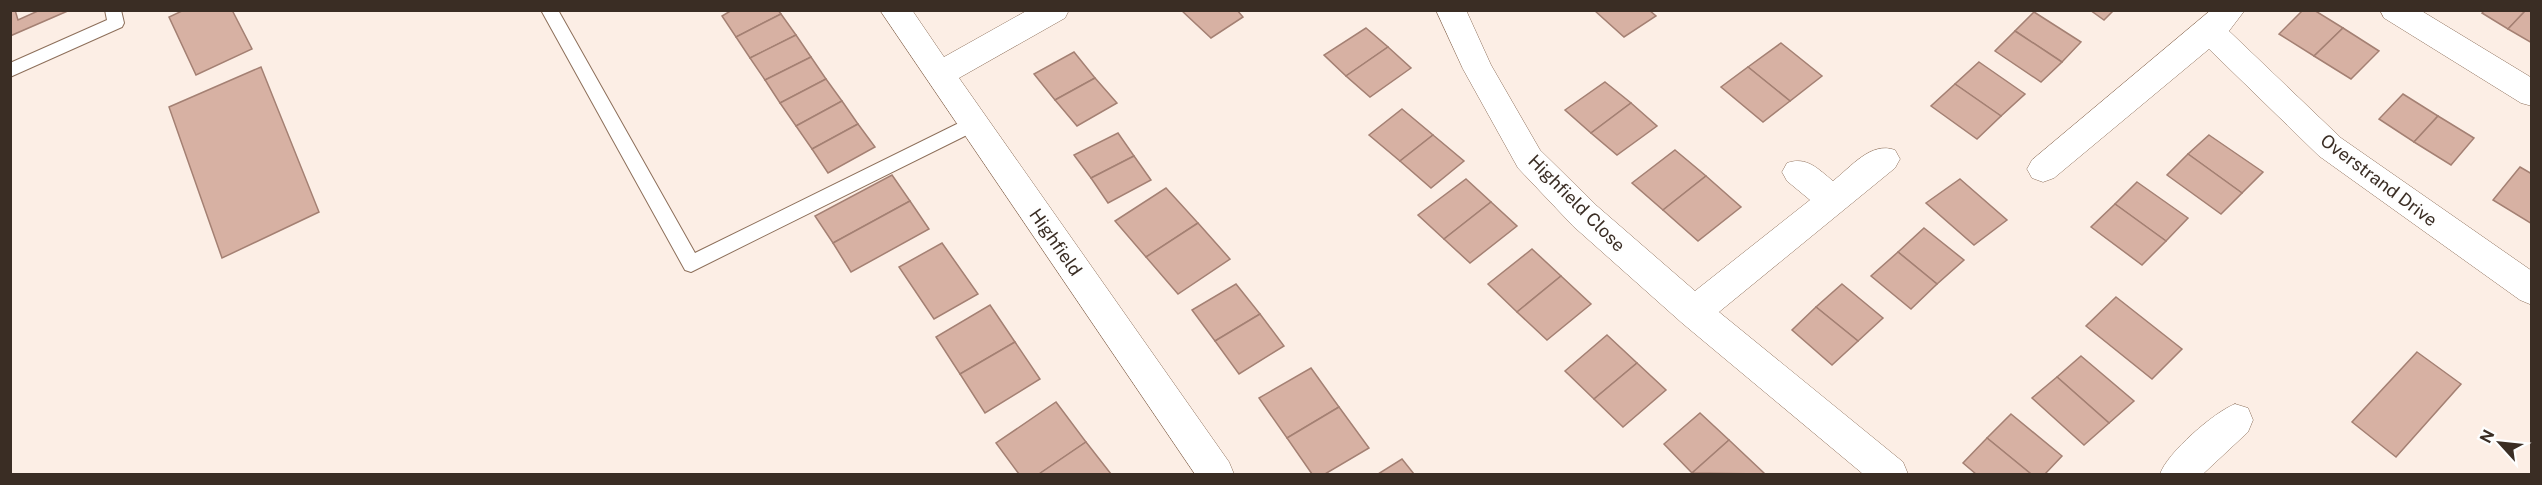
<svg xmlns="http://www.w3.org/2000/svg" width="2542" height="485" viewBox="0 0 2542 485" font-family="'Public Sans',sans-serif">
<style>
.building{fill:#d7b1a3;stroke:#a48073;stroke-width:1.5}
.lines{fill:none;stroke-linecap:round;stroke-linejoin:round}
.service-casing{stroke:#8d6f5a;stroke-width:2}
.minor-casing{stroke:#8d6f5a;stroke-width:1}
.service{fill:#fff;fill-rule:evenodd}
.minor{fill:#fff;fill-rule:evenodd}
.labels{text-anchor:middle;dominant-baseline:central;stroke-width:5;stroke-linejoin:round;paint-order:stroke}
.street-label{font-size:18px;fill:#3a2d24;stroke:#fefefe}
</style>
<rect width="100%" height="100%" fill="#fceee5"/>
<g class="building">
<polygon points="10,10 15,10 18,20 40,10 70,10 10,36"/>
<polygon points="184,10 232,10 252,49 196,75 169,17"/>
<polygon points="732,10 778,10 781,14 736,37 722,16"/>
<polygon points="1181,10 1237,10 1243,17 1211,38"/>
<polygon points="1594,10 1649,10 1656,16 1624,37"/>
<polygon points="2090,10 2114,10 2104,20"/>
<polygon points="2303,10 2314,10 2343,28 2314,56 2279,34"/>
<polygon points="2485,10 2526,10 2508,29 2482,13"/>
<polygon points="2526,10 2532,10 2532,43 2508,29"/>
<polygon points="2034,12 2081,42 2062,62 2015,31"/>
<polygon points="781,14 796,35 750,58 736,37"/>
<polygon points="1366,28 1388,47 1346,76 1324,55"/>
<polygon points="2343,28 2379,51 2351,79 2314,56"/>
<polygon points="2015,31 2062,62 2041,82 1995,51"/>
<polygon points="796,35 811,57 765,80 750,58"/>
<polygon points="1781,43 1822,76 1790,101 1748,67"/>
<polygon points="1388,47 1411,68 1370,97 1346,76"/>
<polygon points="1074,52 1095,78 1055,100 1034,74"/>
<polygon points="811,57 826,79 780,103 765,80"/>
<polygon points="1979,62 2025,94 2001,116 1955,84"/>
<polygon points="261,67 319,212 222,258 169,107"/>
<polygon points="1748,67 1790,101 1763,122 1721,87"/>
<polygon points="1095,78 1117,103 1077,126 1055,100"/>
<polygon points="826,79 842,101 796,126 780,103"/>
<polygon points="1605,82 1631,103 1591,133 1565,110"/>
<polygon points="1955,84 2001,116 1977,139 1931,106"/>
<polygon points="2403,94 2438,116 2414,142 2379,119"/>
<polygon points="842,101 858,124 812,149 796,126"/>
<polygon points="1631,103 1657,126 1617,155 1591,133"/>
<polygon points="1402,109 1433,135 1400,161 1369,135"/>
<polygon points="2438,116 2474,138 2451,165 2414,142"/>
<polygon points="858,124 875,147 828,173 812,149"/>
<polygon points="1118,133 1134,156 1091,178 1074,155"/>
<polygon points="1433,135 1464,161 1431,188 1400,161"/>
<polygon points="2209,135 2263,172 2242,193 2188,154"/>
<polygon points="1675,150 1706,176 1663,210 1632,183"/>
<polygon points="2188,154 2242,193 2221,214 2167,175"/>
<polygon points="1134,156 1151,180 1108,203 1091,178"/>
<polygon points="2520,167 2532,174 2532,224 2493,200"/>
<polygon points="892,175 910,201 833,243 815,216"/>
<polygon points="1706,176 1741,207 1698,241 1663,210"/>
<polygon points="1466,179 1491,202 1444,239 1418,215"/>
<polygon points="1960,179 2007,220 1974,245 1926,203"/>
<polygon points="2137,182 2188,218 2166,241 2115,204"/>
<polygon points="1166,188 1198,223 1146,257 1115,221"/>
<polygon points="910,201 929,229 851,272 833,243"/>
<polygon points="1491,202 1517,226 1470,263 1444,239"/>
<polygon points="2115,204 2166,241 2142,265 2091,227"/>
<polygon points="1198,223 1230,259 1178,294 1146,257"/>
<polygon points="1924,228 1964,260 1937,284 1898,252"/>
<polygon points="942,243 978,294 934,319 899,267"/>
<polygon points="1532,249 1561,276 1517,312 1488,284"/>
<polygon points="1898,252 1937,284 1911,309 1871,276"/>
<polygon points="1561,276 1591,304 1547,340 1517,312"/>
<polygon points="1236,284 1260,314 1215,341 1192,310"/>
<polygon points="1842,284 1883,318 1858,341 1816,307"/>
<polygon points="2116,297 2182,349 2152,379 2086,326"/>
<polygon points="990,305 1015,342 960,374 936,337"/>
<polygon points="1816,307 1858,341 1832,365 1792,330"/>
<polygon points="1260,314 1284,346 1239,374 1215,341"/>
<polygon points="1607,335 1637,363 1594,399 1565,371"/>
<polygon points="1015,342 1040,379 985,413 960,374"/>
<polygon points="2417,352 2461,384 2396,457 2352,422"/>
<polygon points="2081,356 2134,401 2109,423 2057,377"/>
<polygon points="1637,363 1666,390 1623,427 1594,399"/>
<polygon points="1311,368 1339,407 1287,438 1259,398"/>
<polygon points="2057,377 2109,423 2084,445 2032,398"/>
<polygon points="1056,402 1086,442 1039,474 1019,474 996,443"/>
<polygon points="1339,407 1369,448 1325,474 1312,474 1287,438"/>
<polygon points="1700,413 1729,440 1692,473 1664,444"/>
<polygon points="2011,414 2062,456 2045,474 2031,474 1987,438"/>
<polygon points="1987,438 2031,474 1976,474 1963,463"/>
<polygon points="1729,440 1765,474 1692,473"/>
<polygon points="1086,442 1111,474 1039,474"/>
<polygon points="1402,459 1414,474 1378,474"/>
</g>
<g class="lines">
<defs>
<g id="service">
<polygon points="105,10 121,10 124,23 122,27 10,77 10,63 107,20"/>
<polygon points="541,10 558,10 695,253 967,119 979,119 982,124 979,129 691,272 685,270"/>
</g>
<g id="minor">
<polygon points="880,10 912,10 944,57 1028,10 1069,10 1065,18 959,78 1229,462 1234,474 1195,474"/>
<path d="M1436 10H1466L1491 65 1540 150 1597 206 1695 291 1810 200 1787 181 1782 172 1787 163C1807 156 1818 169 1833 181 1851 167 1871 141 1895 150L1900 159 1895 168 1719 312 1903 462 1908 474H1863L1682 323 1573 226 1518 168 1463 69Z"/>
<polygon points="2211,10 2245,10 2229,31 2341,138 2532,271 2532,305 2520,300 2319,156 2209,49 2054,178 2043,182 2032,178 2027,169 2032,160"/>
<polygon points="2380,10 2420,10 2532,78 2532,106 2521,103 2384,18"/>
<path d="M2235 404 2248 408 2253 420 2248 432 2203 474H2160C2167 453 2214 412 2235 404Z"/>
</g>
</defs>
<use href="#service" class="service-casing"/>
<use href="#minor" class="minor-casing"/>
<use href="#service" class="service"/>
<use href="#minor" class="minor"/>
</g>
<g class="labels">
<g class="street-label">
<text transform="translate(2379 180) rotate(37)">Overstrand Drive</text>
<text transform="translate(1577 203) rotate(45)">Highfield Close</text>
<text transform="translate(1056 242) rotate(55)">Highfield</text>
</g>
</g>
<rect width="2542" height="485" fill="none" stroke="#3a2d24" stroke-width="24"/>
<g transform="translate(2500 443) rotate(297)" stroke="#fefefe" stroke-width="4.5" paint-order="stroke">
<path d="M0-4.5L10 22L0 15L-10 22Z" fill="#3a2d24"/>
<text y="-9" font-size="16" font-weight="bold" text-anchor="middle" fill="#3a2d24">N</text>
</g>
</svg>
